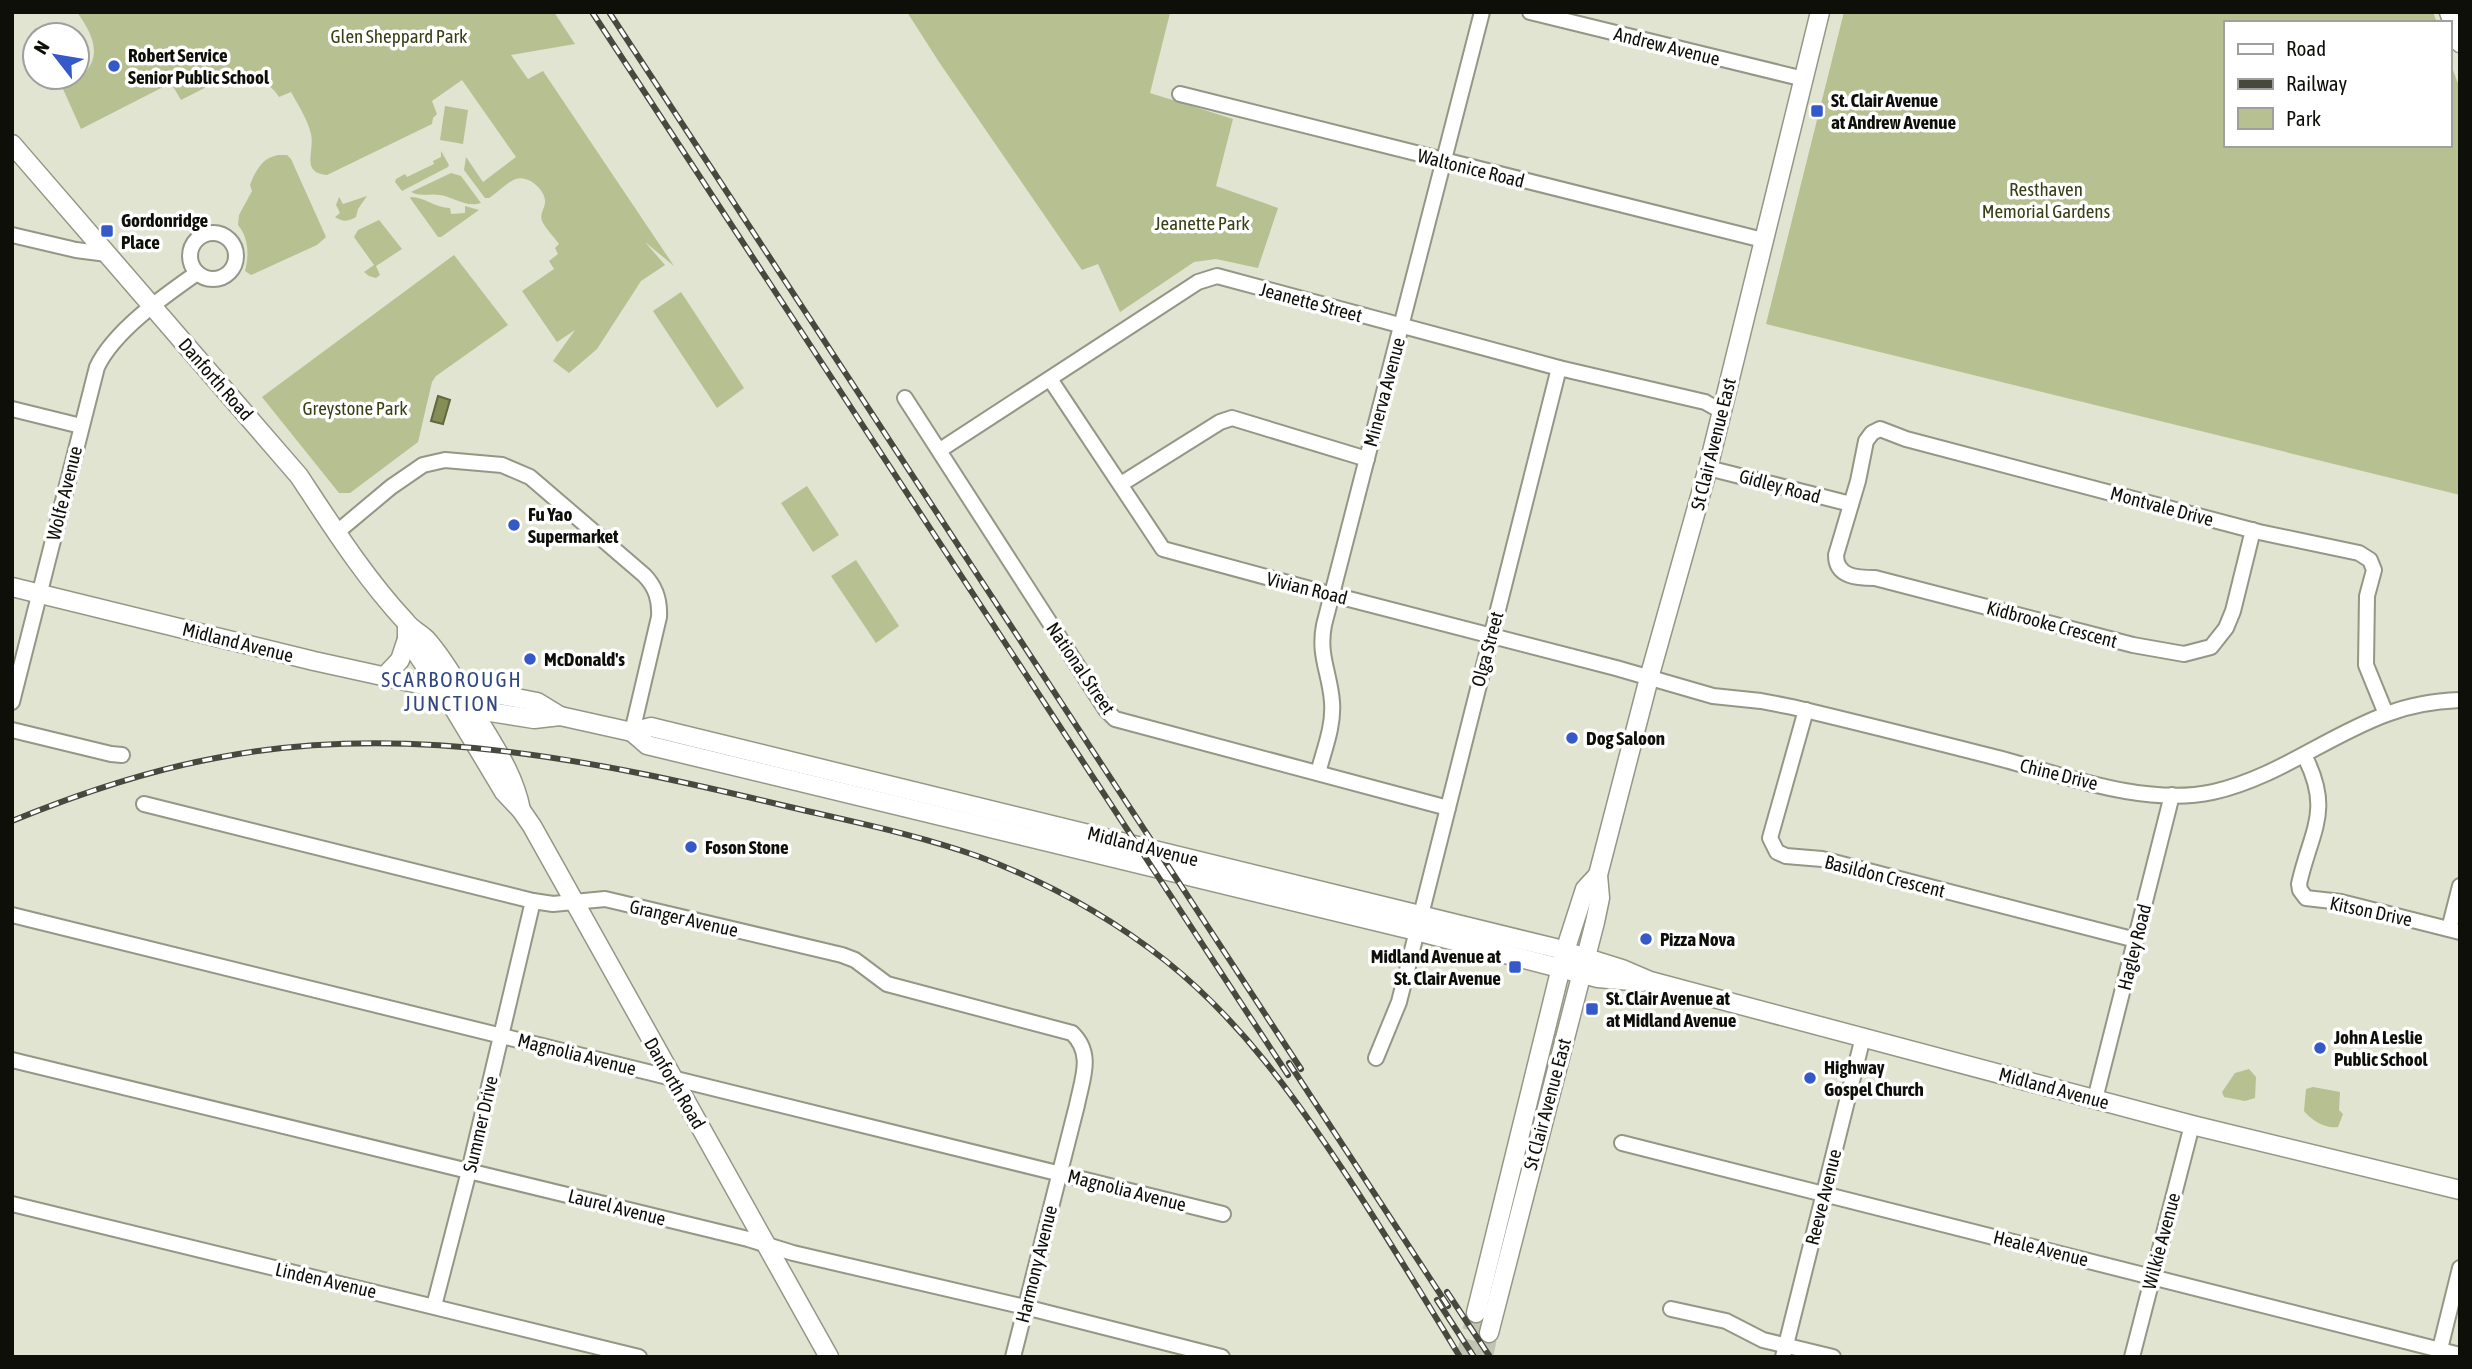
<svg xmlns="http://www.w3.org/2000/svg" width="2472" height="1369" viewBox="0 0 2472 1369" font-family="'Asap Condensed',sans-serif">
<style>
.green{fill:#b7c091}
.water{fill:#848d56;stroke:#61673f;stroke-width:2}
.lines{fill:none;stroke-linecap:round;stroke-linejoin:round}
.major-tunnel{stroke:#c0c4b3;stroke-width:18;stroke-dasharray:18 9;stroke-linecap:butt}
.minor-casing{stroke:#939785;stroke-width:18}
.major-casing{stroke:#939785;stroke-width:21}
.minor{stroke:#fff;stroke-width:14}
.major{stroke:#fff;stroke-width:18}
.rail-casing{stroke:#47493e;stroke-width:6}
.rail{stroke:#fff;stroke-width:3.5;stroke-dasharray:10;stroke-linecap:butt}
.poi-dot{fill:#3659ca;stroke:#fff;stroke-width:2.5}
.labels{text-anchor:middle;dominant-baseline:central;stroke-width:7;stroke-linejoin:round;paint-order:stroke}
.park-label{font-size:19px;fill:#383f13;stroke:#fff}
.street-label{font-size:19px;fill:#0e0f08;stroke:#fff}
.poi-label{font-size:19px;font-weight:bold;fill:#0e0f08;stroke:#fff;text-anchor:start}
.neighbourhood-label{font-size:21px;letter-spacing:2px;fill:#324780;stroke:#fff}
</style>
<rect width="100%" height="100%" fill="#e0e4d1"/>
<g class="green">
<path d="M77 12H554L575 44 511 55 528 79 543 71 674 266 645 242 665 265 641 281 597 349 569 373 553 361 575 330 557 342 522 291 554 269 549 261 558 254 555 248 559 244C554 237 546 229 542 221 539 213 546 208 545 200 544 189 528 175 516 179 507 182 497 193 489 198H485L464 170 466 157 483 182 516 157 462 80 432 101 437 114 433 118 432 124 327 175C300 173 315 151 311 134 308 120 298 105 291 92L279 97C269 80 253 80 236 72L181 100 171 83 81 129 63 89C101 67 102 47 77 12Z"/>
<polygon points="907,12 1170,13 1150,93 1233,119 1216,186 1278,208 1258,268 1216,259 1194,262 1120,312 1098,264 1082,270 939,62"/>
<polygon points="1844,12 2433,12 2437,23 2225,23 2225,145 2449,145 2449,59 2460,89 2460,495 1766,324"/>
<polygon points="445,106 468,110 463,144 440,140"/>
<polygon points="441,151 449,165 448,167 402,191 395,182 396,179 405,174 407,177 434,164 433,161 441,157"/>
<path d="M278 155H287L291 159 326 237 317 245 251 275 245 271C249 256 249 238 238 225L239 215 252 191 250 185C256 170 262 158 278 155Z"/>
<path d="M451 173 461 176 481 203C466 208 454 197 440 195 430 193 420 197 411 192Z"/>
<path d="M367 196 358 209 356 217C347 222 343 222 335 217L340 213 336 205 339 197 343 204Z"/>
<path d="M411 197C425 197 435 208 450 208L451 214 465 213V206L479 210 441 237H438L410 198Z"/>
<polygon points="379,220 402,249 376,266 380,275 376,278 369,276 364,272 374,265 354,237 358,230"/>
<polygon points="454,255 508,325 436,376 432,382 418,442 350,493 339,493 262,397"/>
<polygon points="681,292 744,388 717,408 653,311"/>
<polygon points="807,486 839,535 813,552 781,503"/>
<polygon points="856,560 899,626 876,643 831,576"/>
<polygon points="2249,1069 2256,1077 2255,1098 2245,1101 2224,1097 2222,1092 2235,1073"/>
<path d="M2313 1087 2340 1092 2339 1110 2343 1114 2338 1127C2326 1129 2312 1121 2304 1111L2306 1089Z"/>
</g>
<polygon class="water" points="438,396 450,400 443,424 431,421"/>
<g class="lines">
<g class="major-tunnel">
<polyline points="1465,1357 1476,1313"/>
<polyline points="1484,1357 1489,1333"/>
</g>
<defs>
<g id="minor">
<polyline points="1530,12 1804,79"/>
<polyline points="1180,94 1763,240"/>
<circle cx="213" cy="256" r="23"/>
<polyline points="12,235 76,250 107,254"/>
<path d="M1050 379 1163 549 1314 590 1616 668 1713 696 1761 701 1792 707C1860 723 1927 740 1994 757 2061 774 2143 807 2213 792 2276 778 2327 736 2387 714 2410 705 2435 701 2460 700"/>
<polyline points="905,398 1106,710 1115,719 1448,808"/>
<polyline points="12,409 81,426"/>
<polyline points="940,450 1198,282 1217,276 1559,368 1705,402 1721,411"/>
<polyline points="1708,468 1851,504"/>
<polyline points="1121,484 1220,422 1232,418 1367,459"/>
<path d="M2253 530 2233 611 2226 628 2211 647 2184 654 2133 645 1875 578C1857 578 1836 577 1836 555L1858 481 1866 441 1872 433 1880 429 1906 439 2259 532 2359 553 2370 560 2374 570 2367 596 2366 665 2386 714"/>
<path d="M336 533 391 487 423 465 445 460 502 465 530 477 644 575C656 587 660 600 659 617L632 732"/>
<path d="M12 702 97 367C114 331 164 296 197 273"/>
<polyline points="1806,710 1770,838 1777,852 1786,856 1822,859 2136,940"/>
<polyline points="12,730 111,754 122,755"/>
<path d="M2304 755C2333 811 2311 830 2299 884L2300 890 2306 898 2341 902 2460 932"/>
<path d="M1318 773C1324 750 1334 726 1332 702 1330 673 1318 656 1324 625L1482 12"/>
<path d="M144 804 533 901 553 904 605 899 842 955 855 960 887 984 1072 1033C1094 1054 1082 1079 1077 1105L1013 1357"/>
<polyline points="12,915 1223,1214"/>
<polyline points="2449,929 2460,886"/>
<polyline points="1376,1058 1399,1002 1559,368"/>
<polyline points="12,1060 748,1239 793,1253 1025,1307 1222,1357"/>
<polyline points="2095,1099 2172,795"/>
<polyline points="1622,1143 2460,1355"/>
<polyline points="12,1204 639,1357"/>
<polyline points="434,1306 469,1171 533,901"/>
<polyline points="1671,1309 1726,1321 1763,1340 1833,1357"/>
<polyline points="1783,1357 1863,1037"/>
<polyline points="2132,1357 2192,1125"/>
<polyline points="2438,1357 2460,1268"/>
</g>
<g id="major">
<polyline points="2449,12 2460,43"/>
<path d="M12 144 299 476C332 526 365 578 406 622 411 629 420 633 426 639 447 663 462 692 478 719 496 749 514 775 521 810"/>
<polyline points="12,587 314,661 464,694 490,712 534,719 560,716 632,732 651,727 1555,948 1622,969 1650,981 2192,1125 2460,1190"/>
<polyline points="407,624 407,639 456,712 504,792 521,810 532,826 829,1357"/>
<polyline points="385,676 400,660 407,639"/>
<polyline points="464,694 480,691 537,702 560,716"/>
<polyline points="632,732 647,745 1416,931 1598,978 1642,982"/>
<polyline points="1476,1313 1565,951 1585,889 1598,875"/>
<polyline points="1489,1333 1595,922 1600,898 1598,875 1649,678 1708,468 1820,12"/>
</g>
</defs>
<use href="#minor" class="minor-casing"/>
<use href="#major" class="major-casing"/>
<use href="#minor" class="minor"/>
<use href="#major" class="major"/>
<defs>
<g id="rail">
<polyline points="592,12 1288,1075"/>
<polyline points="609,12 1301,1069"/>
<path d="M12 821C78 794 146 771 216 758 410 720 602 762 790 807 854 822 919 835 980 857 1047 882 1110 917 1166 961 1241 1021 1294 1096 1347 1176 1386 1235 1423 1296 1460 1357"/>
<polyline points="1289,1063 1448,1306"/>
<polyline points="1447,1292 1490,1357"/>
<polyline points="1437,1300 1474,1357"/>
</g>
</defs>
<use href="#rail" class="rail-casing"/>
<use href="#rail" class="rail"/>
</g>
<g class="poi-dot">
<circle cx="114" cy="66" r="7"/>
<rect x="1810" y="104" width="14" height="14" rx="3.5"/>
<rect x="100" y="224" width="14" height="14" rx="3.5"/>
<circle cx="514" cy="525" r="7"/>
<circle cx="530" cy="659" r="7"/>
<circle cx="1572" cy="738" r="7"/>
<circle cx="691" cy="847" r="7"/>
<circle cx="1646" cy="939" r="7"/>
<rect x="1508" y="960" width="14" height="14" rx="3.5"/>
<rect x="1585" y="1002" width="14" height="14" rx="3.5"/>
<circle cx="2320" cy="1048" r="7"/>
<circle cx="1810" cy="1078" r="7"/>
</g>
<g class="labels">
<g class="park-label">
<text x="399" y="36">Glen Sheppard Park</text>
<text x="2046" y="189">Resthaven<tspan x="2046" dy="22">Memorial Gardens</tspan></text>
<text x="1202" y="223">Jeanette Park</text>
<text x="355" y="408">Greystone Park</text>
</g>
<g class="street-label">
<text transform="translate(1667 46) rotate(14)">Andrew Avenue</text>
<text transform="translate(1471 168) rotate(14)">Waltonice Road</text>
<text transform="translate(1311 302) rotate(15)">Jeanette Street</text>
<text transform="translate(216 379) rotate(49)">Danforth Road</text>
<text transform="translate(1384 392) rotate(-75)">Minerva Avenue</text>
<text transform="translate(1713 444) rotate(-76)">St Clair Avenue East</text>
<text transform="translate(1780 486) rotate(15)">Gidley Road</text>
<text transform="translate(64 493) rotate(-76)">Wolfe Avenue</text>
<text transform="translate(2162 506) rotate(15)">Montvale Drive</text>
<text transform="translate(1307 588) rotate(14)">Vivian Road</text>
<text transform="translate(2052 624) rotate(15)">Kidbrooke Crescent</text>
<text transform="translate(238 642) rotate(14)">Midland Avenue</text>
<text transform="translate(1487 649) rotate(-75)">Olga Street</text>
<text transform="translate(1081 668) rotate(56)">National Street</text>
<text transform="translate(2059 774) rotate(14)">Chine Drive</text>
<text transform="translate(1143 846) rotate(14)">Midland Avenue</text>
<text transform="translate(1885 876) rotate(14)">Basildon Crescent</text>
<text transform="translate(2371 911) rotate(12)">Kitson Drive</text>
<text transform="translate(684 918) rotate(13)">Granger Avenue</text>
<text transform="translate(2134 947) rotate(-76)">Hagley Road</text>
<text transform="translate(577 1054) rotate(14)">Magnolia Avenue</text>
<text transform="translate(675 1083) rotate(60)">Danforth Road</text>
<text transform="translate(2054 1088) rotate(15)">Midland Avenue</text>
<text transform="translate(1547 1104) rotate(-75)">St Clair Avenue East</text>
<text transform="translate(480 1124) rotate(-77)">Summer Drive</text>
<text transform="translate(1127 1190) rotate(14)">Magnolia Avenue</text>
<text transform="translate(1823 1197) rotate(-76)">Reeve Avenue</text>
<text transform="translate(617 1207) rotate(14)">Laurel Avenue</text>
<text transform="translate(2161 1241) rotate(-75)">Wilkie Avenue</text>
<text transform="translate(2041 1248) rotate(14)">Heale Avenue</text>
<text transform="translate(1036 1264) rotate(-76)">Harmony Avenue</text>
<text transform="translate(326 1280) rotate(13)">Linden Avenue</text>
</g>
<g class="poi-label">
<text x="128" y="55">Robert Service<tspan x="128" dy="22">Senior Public School</tspan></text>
<text x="1831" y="100">St. Clair Avenue<tspan x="1831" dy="22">at Andrew Avenue</tspan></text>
<text x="121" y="220">Gordonridge<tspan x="121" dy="22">Place</tspan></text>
<text x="528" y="514">Fu Yao<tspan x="528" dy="22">Supermarket</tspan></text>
<text x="544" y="659">McDonald's</text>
<text x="1586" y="738">Dog Saloon</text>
<text x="705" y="847">Foson Stone</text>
<text x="1660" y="939">Pizza Nova</text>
<text x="1501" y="956" text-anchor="end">Midland Avenue at<tspan x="1501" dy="22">St. Clair Avenue</tspan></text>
<text x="1606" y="998">St. Clair Avenue at<tspan x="1606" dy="22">at Midland Avenue</tspan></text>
<text x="2334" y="1037">John A Leslie<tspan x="2334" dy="22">Public School</tspan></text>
<text x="1824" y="1067">Highway<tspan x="1824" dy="22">Gospel Church</tspan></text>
</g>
<g class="neighbourhood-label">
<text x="452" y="679">SCARBOROUGH<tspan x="452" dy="24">JUNCTION</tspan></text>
</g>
</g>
<rect width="2472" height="1369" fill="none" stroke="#0e0f08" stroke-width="28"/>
<rect x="2224" y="21" width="228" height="126" fill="#ffffff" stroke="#9f9f9c" stroke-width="2"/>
<rect x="2238" y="44" width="35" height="10" fill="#ffffff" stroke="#9f9f9c" stroke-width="2"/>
<text x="2286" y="56" font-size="21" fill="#0e0f08">Road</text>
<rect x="2238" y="79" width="35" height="10" fill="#47493e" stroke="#9f9f9c" stroke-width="2"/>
<text x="2286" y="91" font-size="21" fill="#0e0f08">Railway</text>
<rect x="2238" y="108" width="35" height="21" fill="#b7c091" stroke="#9f9f9c" stroke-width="2"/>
<text x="2286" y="126" font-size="21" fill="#0e0f08">Park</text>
<g transform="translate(56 56) rotate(301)"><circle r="33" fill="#ffffff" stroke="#9f9f9c" stroke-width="2"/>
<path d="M0-5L12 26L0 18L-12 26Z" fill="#3659ca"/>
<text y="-10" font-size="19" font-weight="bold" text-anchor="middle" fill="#0e0f08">N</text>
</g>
</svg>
